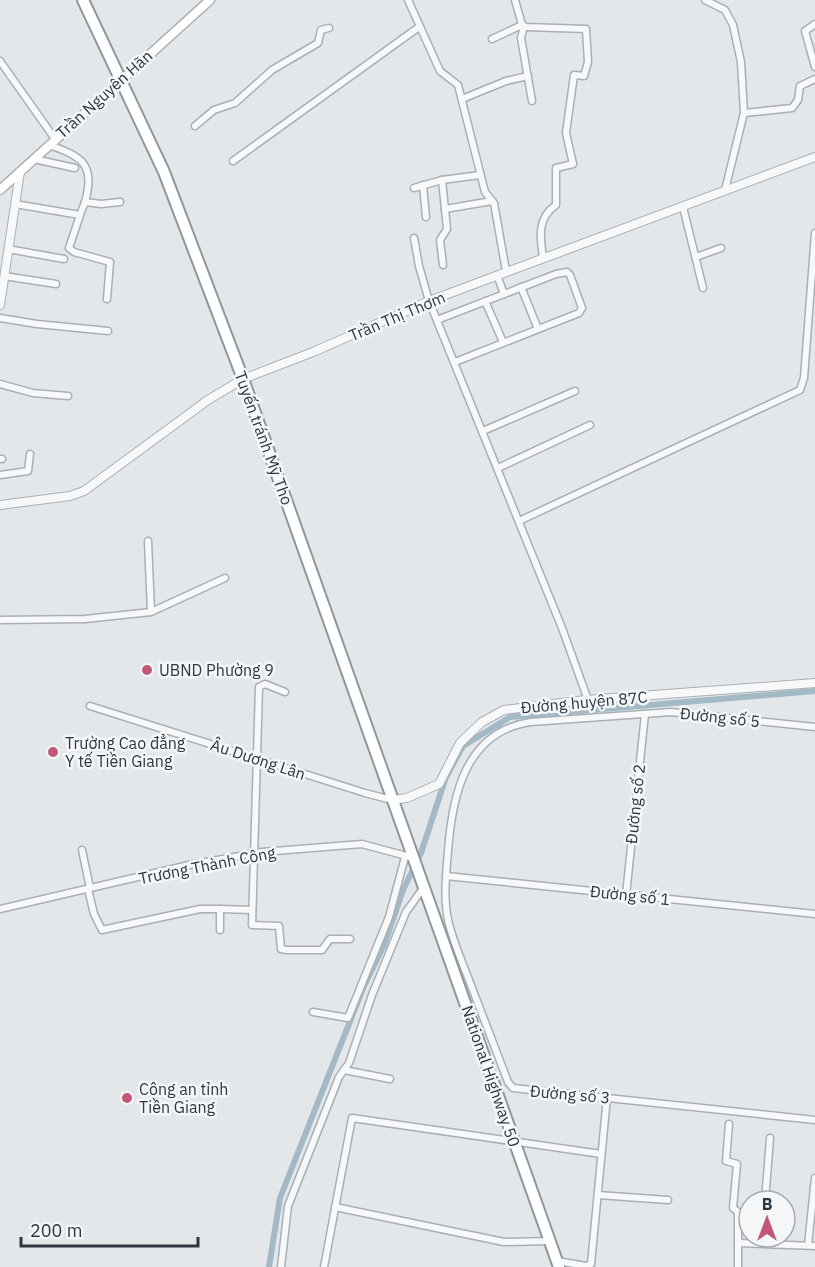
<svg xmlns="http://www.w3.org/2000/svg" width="815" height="1267" viewBox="0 0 815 1267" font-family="'IBM Plex Sans',sans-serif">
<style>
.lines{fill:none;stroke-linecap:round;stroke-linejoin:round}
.canal{stroke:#a3b9c6;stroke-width:6}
.minor-casing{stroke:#a9afb4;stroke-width:9}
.tertiary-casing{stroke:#a9afb4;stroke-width:10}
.secondary-casing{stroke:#a9afb4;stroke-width:11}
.trunk-casing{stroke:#8d979f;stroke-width:14}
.minor{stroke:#f6f8f9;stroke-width:6}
.tertiary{stroke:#f6f8f9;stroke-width:8}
.secondary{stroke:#fff;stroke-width:8}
.trunk{stroke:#fff;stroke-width:10}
.poi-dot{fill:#c15876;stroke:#f4f6f8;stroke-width:2}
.labels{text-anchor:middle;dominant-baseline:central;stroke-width:5;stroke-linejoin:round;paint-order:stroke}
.street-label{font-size:16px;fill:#2d3741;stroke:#f4f6f8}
.poi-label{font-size:16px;fill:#2d3741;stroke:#f4f6f8;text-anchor:start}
</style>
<rect width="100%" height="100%" fill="#e4e7ea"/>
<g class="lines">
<polyline class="canal" points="269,1267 280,1198 364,986 385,943 403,890 421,853 446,777 463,746 510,717 815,691"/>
<defs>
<g id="minor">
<polyline points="408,0 440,71 458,85 485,192 494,203 506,271"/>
<path d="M515 0 522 25 526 27 586 29 588 62 584 76 574 75 566 133 573 164 556 168V205C537 218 540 237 543 258"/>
<polyline points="705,0 725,10 733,25 741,62 744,113 725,190"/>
<polyline points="815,24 805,31 815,67"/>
<polyline points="524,26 521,38 532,101"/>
<polyline points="492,39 522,25"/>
<polyline points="0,61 55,139"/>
<polyline points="462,99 506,81 528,76"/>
<polyline points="744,113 792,108 798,100 800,86 815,79"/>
<polyline points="195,126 214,110 235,103 272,70 318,43 321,30 329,28"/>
<path d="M49 145C81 156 96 164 85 202"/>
<polyline points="34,159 75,168"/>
<polyline points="233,161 419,27"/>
<polyline points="442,180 447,229 440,240 443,265"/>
<polyline points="423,185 426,217"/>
<polyline points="414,188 442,180 480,175"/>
<polyline points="15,204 80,215 69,248 74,252 110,262 107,299"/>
<polyline points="683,207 703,288"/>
<polyline points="445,209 492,201"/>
<polyline points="80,215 85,202 101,204 120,202"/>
<polyline points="414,238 419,266 429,301 562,628 588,700"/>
<polyline points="8,249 64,259"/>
<polyline points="696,257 721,248"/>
<polyline points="497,275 504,294"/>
<polyline points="4,276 56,284"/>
<polyline points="521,287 538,329"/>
<polyline points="485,301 503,342"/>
<polyline points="0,318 37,324 108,331"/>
<polyline points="437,320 556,274 567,272 570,275 582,308 579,313 455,362"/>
<polyline points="0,384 33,393 68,396"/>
<polyline points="483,431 575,391"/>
<polyline points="0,459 2,459"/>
<polyline points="498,468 590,425"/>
<polyline points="0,475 28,471 30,454"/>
<polyline points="519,521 800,390 804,378 815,233"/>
<polyline points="148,541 151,612"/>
<polyline points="0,620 85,619 151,612 225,578"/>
<polyline points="285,692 265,684 259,687 252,925 279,926 281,949 286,950 322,950 330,939 350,939"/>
<polyline points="90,706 365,793 392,800"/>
<path d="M815 727 671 712 531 722C465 731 452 797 448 851 446 875 443 901 449 924 454 943 462 962 469 980 482 1014 495 1048 508 1082L513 1088 815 1120"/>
<polyline points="82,850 90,888"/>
<polyline points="446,876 815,914"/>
<polyline points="88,889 94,914 102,930 200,909 220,909 220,930"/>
<polyline points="626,895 645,714"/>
<polyline points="0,909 189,865 262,852 362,844 414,858"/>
<polyline points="220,909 252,910"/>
<polyline points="313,1012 348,1018 389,917 405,857"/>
<polyline points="344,1070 390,1079"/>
<polyline points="729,1124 726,1161 737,1164 733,1208 738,1212 738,1243"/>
<polyline points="598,1195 668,1200"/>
<polyline points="765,1201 770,1138"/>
<polyline points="335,1207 504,1242 551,1241"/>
<polyline points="808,1245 815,1178"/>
<polyline points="557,1261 586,1266 591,1264 607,1097"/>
<polyline points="281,1267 288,1206 339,1077 349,1063 372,995 406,912 424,887"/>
<polyline points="324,1267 352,1118 601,1154"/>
<polyline points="738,1267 738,1243 815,1246"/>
</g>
<g id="tertiary">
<polyline points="0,305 20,172"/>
<polyline points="0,505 70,496 84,491 208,400 243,379 313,352 429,301 815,157"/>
<polyline points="392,800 407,798 439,784 460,743 482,722 504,710 586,700 815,683"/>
</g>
<polyline id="secondary" points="0,190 210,0"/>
<polyline id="trunk" points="83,0 164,172 243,379 559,1267"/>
</defs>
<use href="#minor" class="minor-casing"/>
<use href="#tertiary" class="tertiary-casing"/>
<use href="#secondary" class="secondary-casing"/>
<use href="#trunk" class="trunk-casing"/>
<use href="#minor" class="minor"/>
<use href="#tertiary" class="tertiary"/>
<use href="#secondary" class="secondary"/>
<use href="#trunk" class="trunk"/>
</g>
<g class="poi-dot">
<circle cx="147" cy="670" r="6"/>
<circle cx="53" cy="752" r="6"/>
<circle cx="127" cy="1098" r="6"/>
</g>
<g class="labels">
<g class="street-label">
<text transform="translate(104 94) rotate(-42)">Trần Nguyên Hãn</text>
<text transform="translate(397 316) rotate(-23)">Trần Thị Thơm</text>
<text transform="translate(264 438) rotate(70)">Tuyến tránh Mỹ Tho</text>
<text transform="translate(584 702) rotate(-5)">Đường huyện 87C</text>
<text transform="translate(720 717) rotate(6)">Đường số 5</text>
<text transform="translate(258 759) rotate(18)">Âu Dương Lân</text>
<text transform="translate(635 804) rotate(-84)">Đường số 2</text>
<text transform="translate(207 865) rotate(-11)">Trương Thành Công</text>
<text transform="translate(630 895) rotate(6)">Đường số 1</text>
<text transform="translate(491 1076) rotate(71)">National Highway 50</text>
<text transform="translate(570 1094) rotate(5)">Đường số 3</text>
</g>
<g class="poi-label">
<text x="159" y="670">UBND Phường 9</text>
<text x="65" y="743">Trường Cao đẳng<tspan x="65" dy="18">Y tế Tiền Giang</tspan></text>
<text x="139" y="1089">Công an tỉnh<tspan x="139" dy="18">Tiền Giang</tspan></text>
</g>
</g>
<g transform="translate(767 1219)"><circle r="28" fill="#f4f6f8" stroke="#a4aaaf" stroke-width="1.5"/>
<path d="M0-4.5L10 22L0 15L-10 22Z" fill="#c15876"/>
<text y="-9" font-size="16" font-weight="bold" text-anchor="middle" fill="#2d3741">B</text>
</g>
<path d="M21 1237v9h177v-9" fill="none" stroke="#2d3741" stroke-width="3"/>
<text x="30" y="1237" font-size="18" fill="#2d3741" stroke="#f4f6f8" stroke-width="4.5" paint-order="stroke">200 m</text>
</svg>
